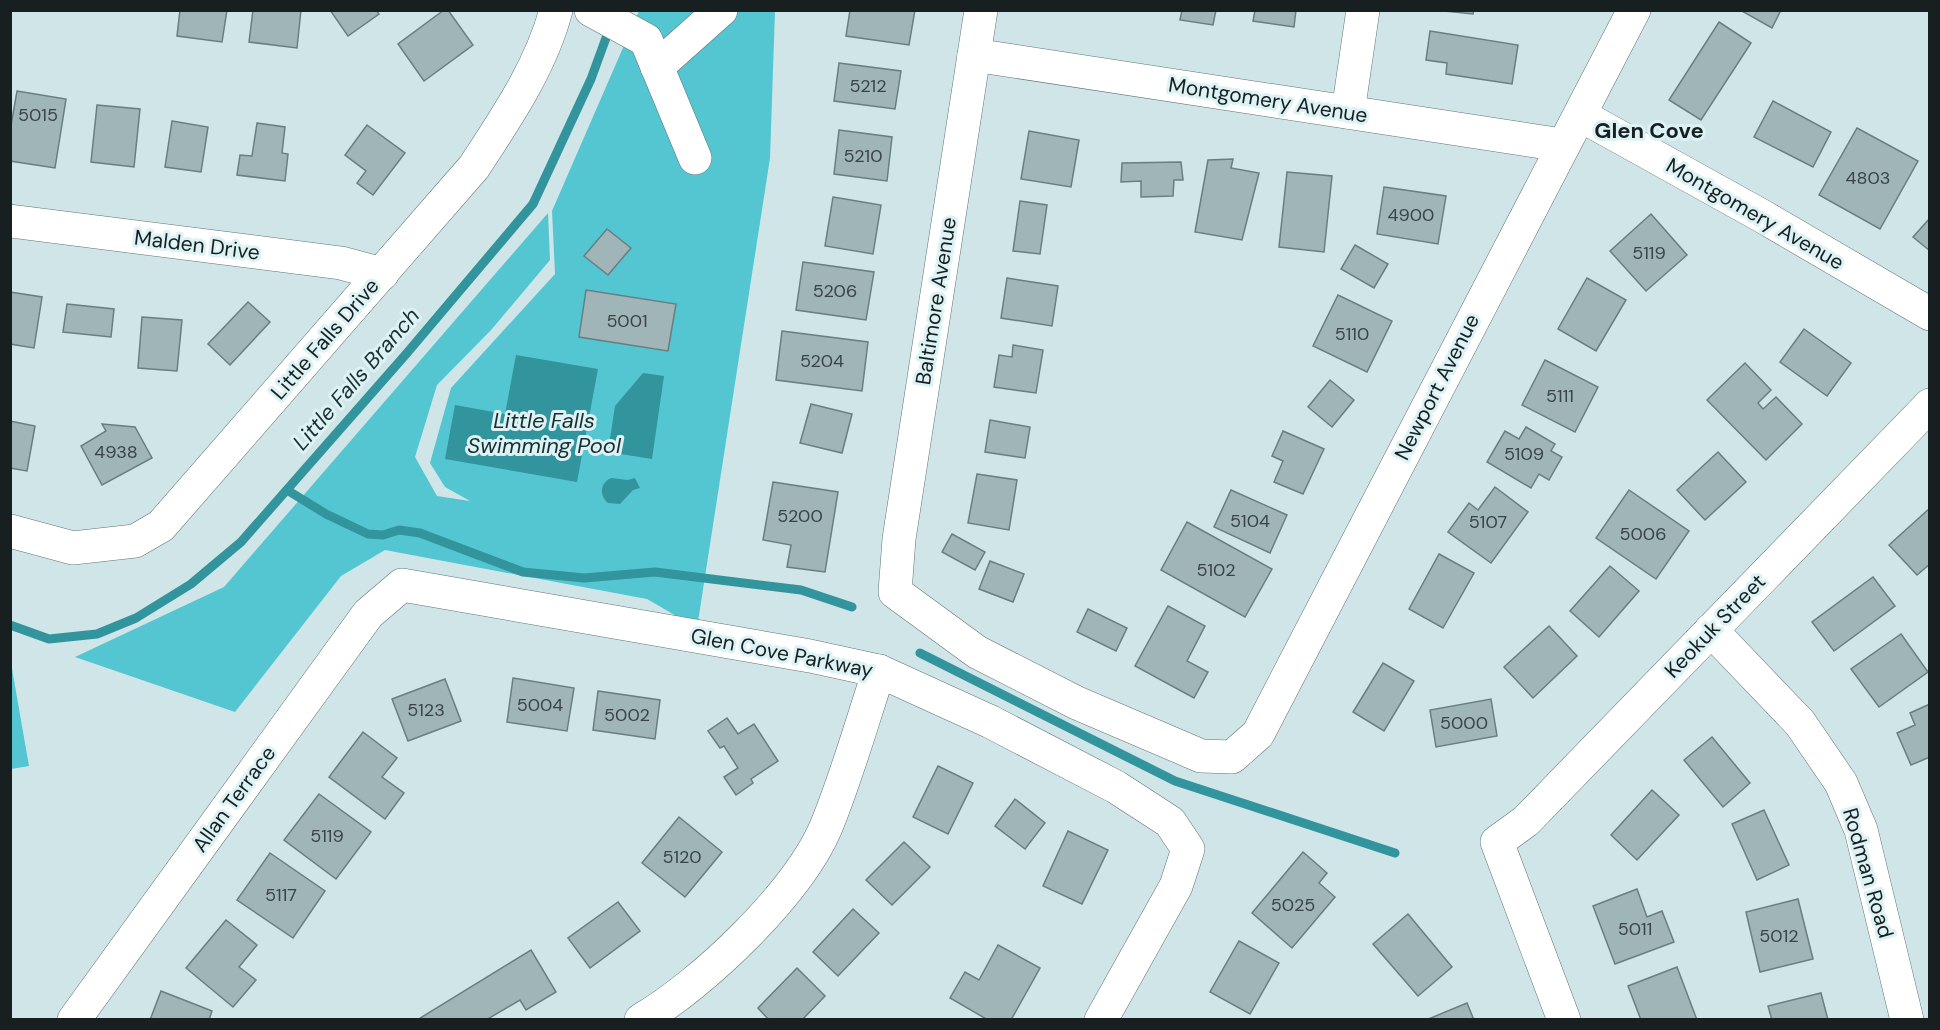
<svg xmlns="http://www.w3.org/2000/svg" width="1940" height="1030" viewBox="0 0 1940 1030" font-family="'DM Sans',sans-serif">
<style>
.green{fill:#53c6d1}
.water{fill:#32949d}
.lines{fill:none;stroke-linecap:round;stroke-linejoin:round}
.stream{stroke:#32949d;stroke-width:9}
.building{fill:#a0b5b7;stroke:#6a7e80;stroke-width:1.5}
.minor-casing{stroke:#607476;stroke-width:34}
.minor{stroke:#fff;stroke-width:33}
.labels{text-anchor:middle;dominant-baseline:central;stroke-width:6;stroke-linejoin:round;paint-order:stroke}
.number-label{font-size:18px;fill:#394446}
.street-label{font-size:21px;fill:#171f20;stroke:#dcf2f4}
.neighbourhood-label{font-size:22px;font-weight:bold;fill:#171f20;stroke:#dcf2f4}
.water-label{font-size:22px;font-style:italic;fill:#192f31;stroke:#dcf2f4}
</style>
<rect width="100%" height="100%" fill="#cfe5e7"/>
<g class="green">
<polygon points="639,11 775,11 770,158 697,628 647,599 385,550 341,576 235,712 75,657 224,587 548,213 550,260 492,329 437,385 415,457 437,496 470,501 445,487 430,463 451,388 555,274 552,211"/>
<polygon points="11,663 29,766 11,769 10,663"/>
</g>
<g class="water">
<polygon points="516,355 598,369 577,482 445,459 455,405 505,414"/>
<polygon points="643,373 664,376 652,459 608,452 615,406"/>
<path d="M611 478 628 480 635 478 640 488 633 490 620 504 608 503C599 495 600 483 611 478Z"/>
</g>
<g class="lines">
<g class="stream">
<polyline points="287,490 326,514 368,534 383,535 399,530 420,533 523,572 584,578 655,572 801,590 852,607"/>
<polyline points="10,625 49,639 97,634 136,618 191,584 241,542 407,353 533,204 591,79 610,27"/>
<polyline points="920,653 1175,781 1395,853"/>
</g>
</g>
<g class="building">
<polygon points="180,10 227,10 222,42 177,36"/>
<polygon points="253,10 301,10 297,48 249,42"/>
<polygon points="330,10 376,10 379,14 348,36"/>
<polygon points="444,10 448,10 473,45 424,81 398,44"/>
<polygon points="850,10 915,10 909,45 846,36"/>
<polygon points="1182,10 1216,10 1213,25 1180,20"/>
<polygon points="1255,10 1296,10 1294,27 1253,21"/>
<polygon points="1434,10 1474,10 1473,14"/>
<polygon points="1740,10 1781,10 1772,28"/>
<polygon points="1719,22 1751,43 1701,120 1669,100"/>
<polygon points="1430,31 1518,45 1512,84 1446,74 1447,63 1426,60"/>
<polygon points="839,63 901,71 895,109 834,101"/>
<polygon points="17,91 66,99 55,168 10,161 10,131"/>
<polygon points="1773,101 1831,132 1813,167 1754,137"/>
<polygon points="97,105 140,109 134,167 91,162"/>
<polygon points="172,121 208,127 201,172 165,167"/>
<polygon points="257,123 285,127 282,153 288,154 285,181 237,175 240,155 252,156"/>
<polygon points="367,125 405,153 373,195 357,183 366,171 345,155"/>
<polygon points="1857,128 1918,161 1880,229 1819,195"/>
<polygon points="839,130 892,137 887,181 834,174"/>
<polygon points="1029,131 1079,140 1071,187 1021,179"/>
<polygon points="1233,159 1231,168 1259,173 1242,240 1195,232 1208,160"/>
<polygon points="1181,162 1183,180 1174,180 1173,196 1141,197 1141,181 1121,182 1122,163"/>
<polygon points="1287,172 1332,176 1324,252 1279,247"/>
<polygon points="1384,187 1446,196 1438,244 1377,234"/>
<polygon points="833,197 881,205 873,254 825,246"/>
<polygon points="1020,201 1047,205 1040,254 1013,251"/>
<polygon points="1651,214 1687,255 1646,291 1610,251"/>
<polygon points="1930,218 1930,251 1913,237"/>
<polygon points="607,229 631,248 608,275 584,256"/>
<polygon points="1355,245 1388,264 1374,288 1341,269"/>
<polygon points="803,262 874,272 866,320 796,310"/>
<polygon points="1007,278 1058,286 1052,326 1001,318"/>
<polygon points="1587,278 1626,300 1596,351 1558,329"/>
<polygon points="586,290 676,304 668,351 579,337"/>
<polygon points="10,292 42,297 34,348 10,344"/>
<polygon points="1338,295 1392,321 1367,372 1313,346"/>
<polygon points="248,302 270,322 230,365 208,344"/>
<polygon points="67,304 114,309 111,337 63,332"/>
<polygon points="142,317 182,320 177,371 138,368"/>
<polygon points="1804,329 1851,363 1827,396 1780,362"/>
<polygon points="782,331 868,342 862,391 776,380"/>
<polygon points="1013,345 1043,350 1036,393 994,387 999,355 1012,357"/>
<polygon points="1545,360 1598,387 1575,432 1522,405"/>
<polygon points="1745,363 1771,390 1758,403 1763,409 1776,397 1802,424 1766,460 1707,400"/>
<polygon points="1330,380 1354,400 1332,427 1308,407"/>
<polygon points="811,404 852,414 842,453 800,443"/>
<polygon points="990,420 1030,427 1025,458 985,452"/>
<polygon points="10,421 35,426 27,471 10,468"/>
<polygon points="102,424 135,427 152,458 102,485 81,446 106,431"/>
<polygon points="1526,427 1555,444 1551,451 1562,457 1549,480 1539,474 1531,488 1487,462 1505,431 1519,439"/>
<polygon points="1283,431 1324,449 1303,494 1274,482 1283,461 1272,456"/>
<polygon points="1718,452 1746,482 1705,520 1677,490"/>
<polygon points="977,474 1017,480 1009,530 968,523"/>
<polygon points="773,482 838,492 825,572 787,567 791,545 763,540"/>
<polygon points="1495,487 1528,512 1491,563 1448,532 1469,503 1478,510"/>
<polygon points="1231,490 1287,515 1270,553 1214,527"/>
<polygon points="1629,490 1689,531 1656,579 1596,538"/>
<polygon points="1930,508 1930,564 1917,575 1889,545"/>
<polygon points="1187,522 1272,569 1245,617 1161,570"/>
<polygon points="952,534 985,552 975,570 942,552"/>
<polygon points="1439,554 1474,573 1443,628 1409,609"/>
<polygon points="990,561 1024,574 1013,602 979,589"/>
<polygon points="1610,566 1639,591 1599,637 1570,611"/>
<polygon points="1873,577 1895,606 1834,651 1812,622"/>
<polygon points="1168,606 1205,626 1187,661 1208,672 1194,698 1135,666"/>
<polygon points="1088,609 1127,628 1116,651 1077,632"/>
<polygon points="1549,626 1577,656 1533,698 1504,667"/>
<polygon points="1901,634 1928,672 1879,707 1851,669"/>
<polygon points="1383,663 1414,681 1384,731 1353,712"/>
<polygon points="513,678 574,688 567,731 507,722"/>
<polygon points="445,679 461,721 408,741 392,699"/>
<polygon points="598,691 660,700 655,739 593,730"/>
<polygon points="1491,699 1497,736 1436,747 1430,710"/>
<polygon points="1930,704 1930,757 1911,765 1897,733 1915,725 1910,713"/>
<polygon points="727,718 738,734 754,724 778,761 751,779 753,783 736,795 724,777 738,768 724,746 720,748 708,731"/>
<polygon points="363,732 397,758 382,777 404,793 385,819 329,777"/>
<polygon points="1712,737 1750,783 1723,807 1684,760"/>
<polygon points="938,766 973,783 948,834 913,817"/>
<polygon points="1652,790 1679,815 1637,860 1611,835"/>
<polygon points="319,794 371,832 336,879 284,840"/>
<polygon points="1015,799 1045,823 1025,849 995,826"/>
<polygon points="1764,810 1789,865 1757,880 1732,824"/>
<polygon points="679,817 722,852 685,897 642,863"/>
<polygon points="1068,831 1108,850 1082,904 1043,886"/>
<polygon points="904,842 930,867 892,905 866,880"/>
<polygon points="1303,852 1327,873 1319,883 1335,897 1292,948 1252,913"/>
<polygon points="270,853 325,891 293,938 237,900"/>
<polygon points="1637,889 1647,917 1662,911 1674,942 1615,964 1593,906"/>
<polygon points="1798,899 1813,959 1760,972 1746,912"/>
<polygon points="618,902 640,931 590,968 568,938"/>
<polygon points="853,909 879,933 838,976 813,952"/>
<polygon points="1408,914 1452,967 1418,996 1373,944"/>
<polygon points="226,920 257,945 239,967 256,980 233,1007 186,968"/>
<polygon points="1239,941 1279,963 1250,1014 1210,992"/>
<polygon points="998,945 1040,968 1011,1020 988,1020 950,998 965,972 979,980"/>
<polygon points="531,950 556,992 526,1010 520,1000 486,1020 417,1020"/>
<polygon points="1677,967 1697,1020 1641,1020 1628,986"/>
<polygon points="797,968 825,996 802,1020 769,1020 758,1008"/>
<polygon points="161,991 212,1011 209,1020 150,1020"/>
<polygon points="1821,993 1828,1020 1772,1020 1768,1006"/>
<polygon points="1467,1003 1474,1020 1426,1020"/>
</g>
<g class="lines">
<defs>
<g id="minor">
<polyline points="591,10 646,40 695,158"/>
<polyline points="981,10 899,539 895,592 977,652 1077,703 1201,756 1232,757 1258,734 1634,10"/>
<polyline points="974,55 1562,145"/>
<polyline points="657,67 721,10"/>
<polyline points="1348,112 1363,10"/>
<polyline points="1580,115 1762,216 1930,314"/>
<polyline points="10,221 341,263 382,274"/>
<path d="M10 531 73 548 135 541 161 526 474 167C506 118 541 67 556 10"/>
<polyline points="1711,630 1800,723 1841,783 1861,830 1907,1020"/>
<polyline points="74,1020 368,614 402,585 810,656 879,671 991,722 1116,787 1170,822 1188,849 1176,886 1101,1020"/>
<path d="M641 1020C703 984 798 893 826 827 847 776 862 722 879 671"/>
<polyline points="1564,1020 1497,842 1526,821 1930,405"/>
</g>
</defs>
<use href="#minor" class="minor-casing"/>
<use href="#minor" class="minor"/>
</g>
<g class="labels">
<g class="number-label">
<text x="868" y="86">5212</text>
<text x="38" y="115">5015</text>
<text x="863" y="156">5210</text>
<text x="1868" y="178">4803</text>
<text x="1411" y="215">4900</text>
<text x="1649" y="253">5119</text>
<text x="835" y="291">5206</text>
<text x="627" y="321">5001</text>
<text x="1352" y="334">5110</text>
<text x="822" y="361">5204</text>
<text x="1560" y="396">5111</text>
<text x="116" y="452">4938</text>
<text x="1524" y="454">5109</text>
<text x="800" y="516">5200</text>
<text x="1250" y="521">5104</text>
<text x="1488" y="522">5107</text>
<text x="1643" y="534">5006</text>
<text x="1216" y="570">5102</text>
<text x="540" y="705">5004</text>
<text x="426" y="710">5123</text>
<text x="627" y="715">5002</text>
<text x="1464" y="723">5000</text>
<text x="327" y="836">5119</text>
<text x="682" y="857">5120</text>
<text x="281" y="895">5117</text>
<text x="1293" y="905">5025</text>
<text x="1635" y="929">5011</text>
<text x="1779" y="936">5012</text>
</g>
<g class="street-label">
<text transform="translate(1268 100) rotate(9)">Montgomery Avenue</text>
<text transform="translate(1755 214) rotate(30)">Montgomery Avenue</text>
<text transform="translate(197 245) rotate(7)">Malden Drive</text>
<text transform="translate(936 301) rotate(-81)">Baltimore Avenue</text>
<text transform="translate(325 339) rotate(-49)">Little Falls Drive</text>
<text transform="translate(1437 387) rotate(-63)">Newport Avenue</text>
<text transform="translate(1715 626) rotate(-46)">Keokuk Street</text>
<text transform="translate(782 653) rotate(11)">Glen Cove Parkway</text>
<text transform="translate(234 799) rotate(-54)">Allan Terrace</text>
<text transform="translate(1868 873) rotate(74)">Rodman Road</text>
</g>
<g class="neighbourhood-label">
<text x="1649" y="130">Glen Cove</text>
</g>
<g class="water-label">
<text transform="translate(356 379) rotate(-49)">Little Falls Branch</text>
<text x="544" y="420">Little Falls<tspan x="544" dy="25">Swimming Pool</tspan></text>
</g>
</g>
<rect width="1940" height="1030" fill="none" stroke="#171f20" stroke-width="24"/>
</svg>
